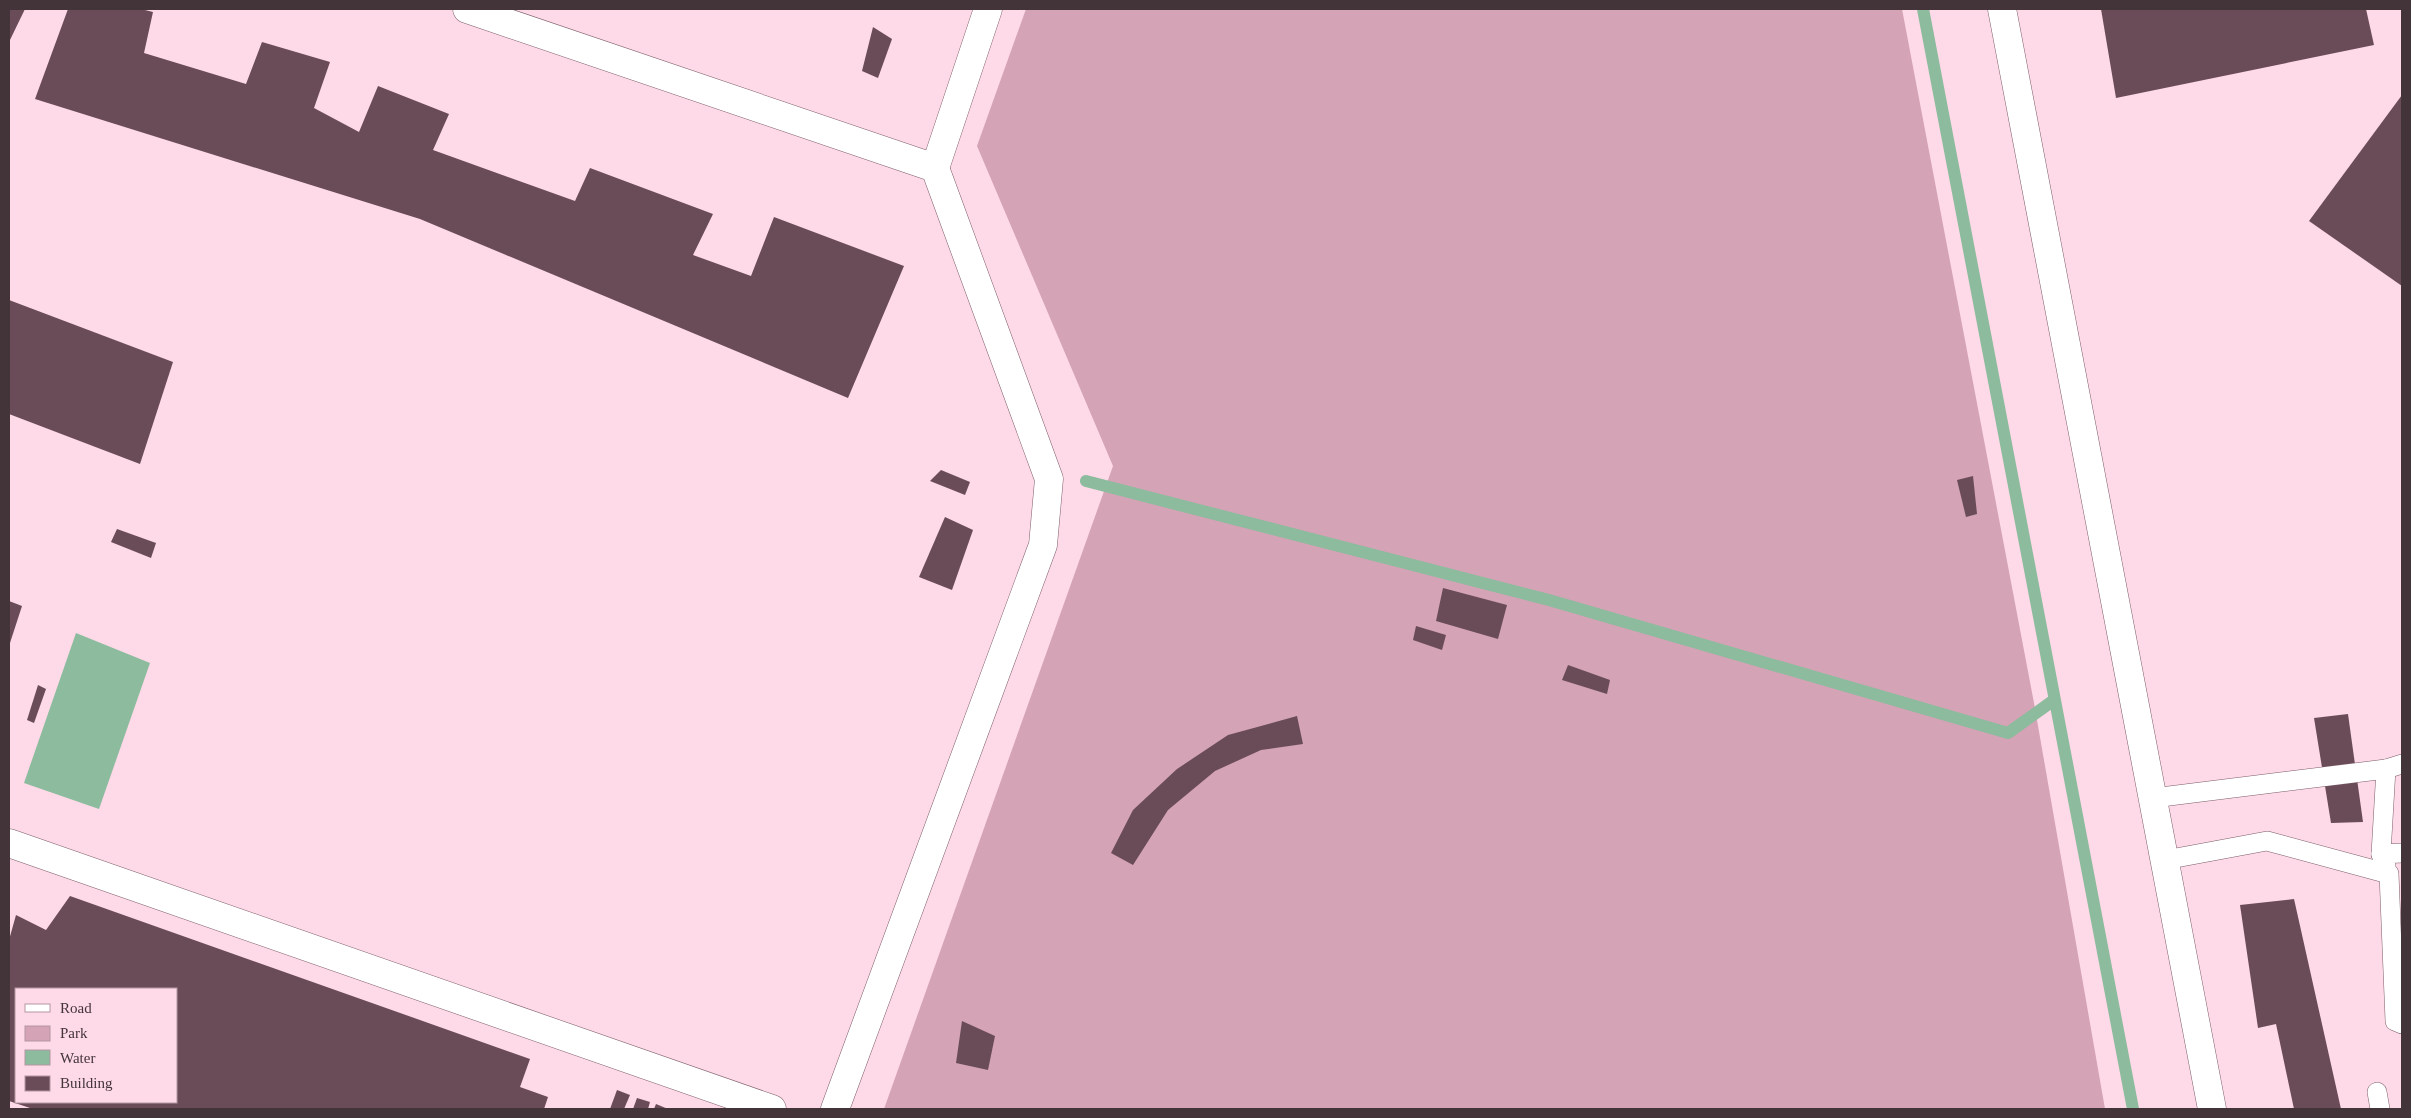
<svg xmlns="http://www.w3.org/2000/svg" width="2411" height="1118" viewBox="0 0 2411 1118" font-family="Georgia,serif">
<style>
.green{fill:#d4a3b6}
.water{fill:#8cbb9e}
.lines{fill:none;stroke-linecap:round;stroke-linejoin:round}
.stream{stroke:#8cbb9e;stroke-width:12}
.building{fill:#6a4c58;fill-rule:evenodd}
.service-casing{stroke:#7d5e6a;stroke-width:20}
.minor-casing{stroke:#7d5e6a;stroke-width:29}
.tertiary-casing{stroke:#7d5e6a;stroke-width:29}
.service{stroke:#fff;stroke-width:19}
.minor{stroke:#fff;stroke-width:28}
.tertiary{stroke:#fff;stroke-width:28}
</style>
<rect width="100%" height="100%" fill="#fed9e7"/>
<polygon class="green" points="1026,9 1902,9 2034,703 2105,1109 884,1109 1113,466 977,146"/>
<polygon class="water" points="76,633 150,663 99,809 24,783"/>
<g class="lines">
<g class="stream">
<polyline points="1923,9 2133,1109"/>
<polyline points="1086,481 1549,600 2008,733 2054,700"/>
</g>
</g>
<g class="building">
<polygon points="9,9 25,9 9,42"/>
<polygon points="68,9 141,9 153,12 144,53 246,84 262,42 330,62 314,108 359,132 378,86 449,114 433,150 575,201 590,168 713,214 693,255 751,276 774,217 904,266 848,398 420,219 35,99"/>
<polygon points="2101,9 2366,9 2374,45 2116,98"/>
<polygon points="873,27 892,39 878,78 862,71"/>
<polygon points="2402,95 2402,286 2309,221"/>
<polygon points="9,300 173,362 140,464 9,414"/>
<polygon points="941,470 970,482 965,495 930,481"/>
<polygon points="1973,476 1977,514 1966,517 1957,480"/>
<polygon points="945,517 973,530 952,590 919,577"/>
<polygon points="117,529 156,543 151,558 111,542"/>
<polygon points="1443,588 1507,605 1498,639 1436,621"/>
<polygon points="9,601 22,606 9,646"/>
<polygon points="1416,626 1446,635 1442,650 1413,640"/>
<polygon points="1568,665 1610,680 1607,694 1562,680"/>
<polygon points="38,685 46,689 34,723 27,720"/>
<polygon points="2348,714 2363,822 2331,823 2314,718"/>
<polygon points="1297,716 1303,744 1261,750 1215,771 1168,810 1133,865 1111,853 1133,810 1177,769 1228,735"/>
<path d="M70 896 530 1059 520 1087 548 1097 544 1109H33L9 1101V940L16 915 46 930ZM16 989H176V1102H16Z"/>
<polygon points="2294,899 2341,1109 2294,1109 2276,1024 2258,1028 2240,905"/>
<polygon points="962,1021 995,1036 988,1070 956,1063"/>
<polygon points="617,1090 630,1095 624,1109 610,1109"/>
<polygon points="637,1098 650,1102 648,1109 633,1109"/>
<polygon points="656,1104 668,1109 654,1109"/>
</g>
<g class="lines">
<defs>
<g id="service">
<polyline points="2153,798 2386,769"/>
<polyline points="2381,854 2386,769 2402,764"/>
<polyline points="2165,860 2267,841 2389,874 2395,1021 2402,1024"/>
<polyline points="2386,866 2381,854 2402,853"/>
<polyline points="2377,1092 2380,1109"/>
</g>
<g id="minor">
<polyline points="467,9 935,168 1049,479 1043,545 835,1109"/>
<polyline points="935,168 988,9"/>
<polyline points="9,843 772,1109"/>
</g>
<polyline id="tertiary" points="2002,9 2212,1109"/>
</defs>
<use href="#service" class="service-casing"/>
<use href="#minor" class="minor-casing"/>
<use href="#tertiary" class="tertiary-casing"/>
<use href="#service" class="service"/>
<use href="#minor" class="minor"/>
<use href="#tertiary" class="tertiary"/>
</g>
<rect width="2411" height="1118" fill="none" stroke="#43343a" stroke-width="20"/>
<rect x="15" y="988" width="162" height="115" fill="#fed9e7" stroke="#b397a2"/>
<rect x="25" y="1004" width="25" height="8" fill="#ffffff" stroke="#b397a2"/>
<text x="60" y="1013" font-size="15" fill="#43343a">Road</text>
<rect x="25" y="1026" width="25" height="15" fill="#d4a3b6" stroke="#b397a2"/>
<text x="60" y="1038" font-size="15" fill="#43343a">Park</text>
<rect x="25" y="1050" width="25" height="15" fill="#8cbb9e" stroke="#b397a2"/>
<text x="60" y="1063" font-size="15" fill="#43343a">Water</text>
<rect x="25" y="1076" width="25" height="15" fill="#6a4c58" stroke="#b397a2"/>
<text x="60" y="1088" font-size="15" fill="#43343a">Building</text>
</svg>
